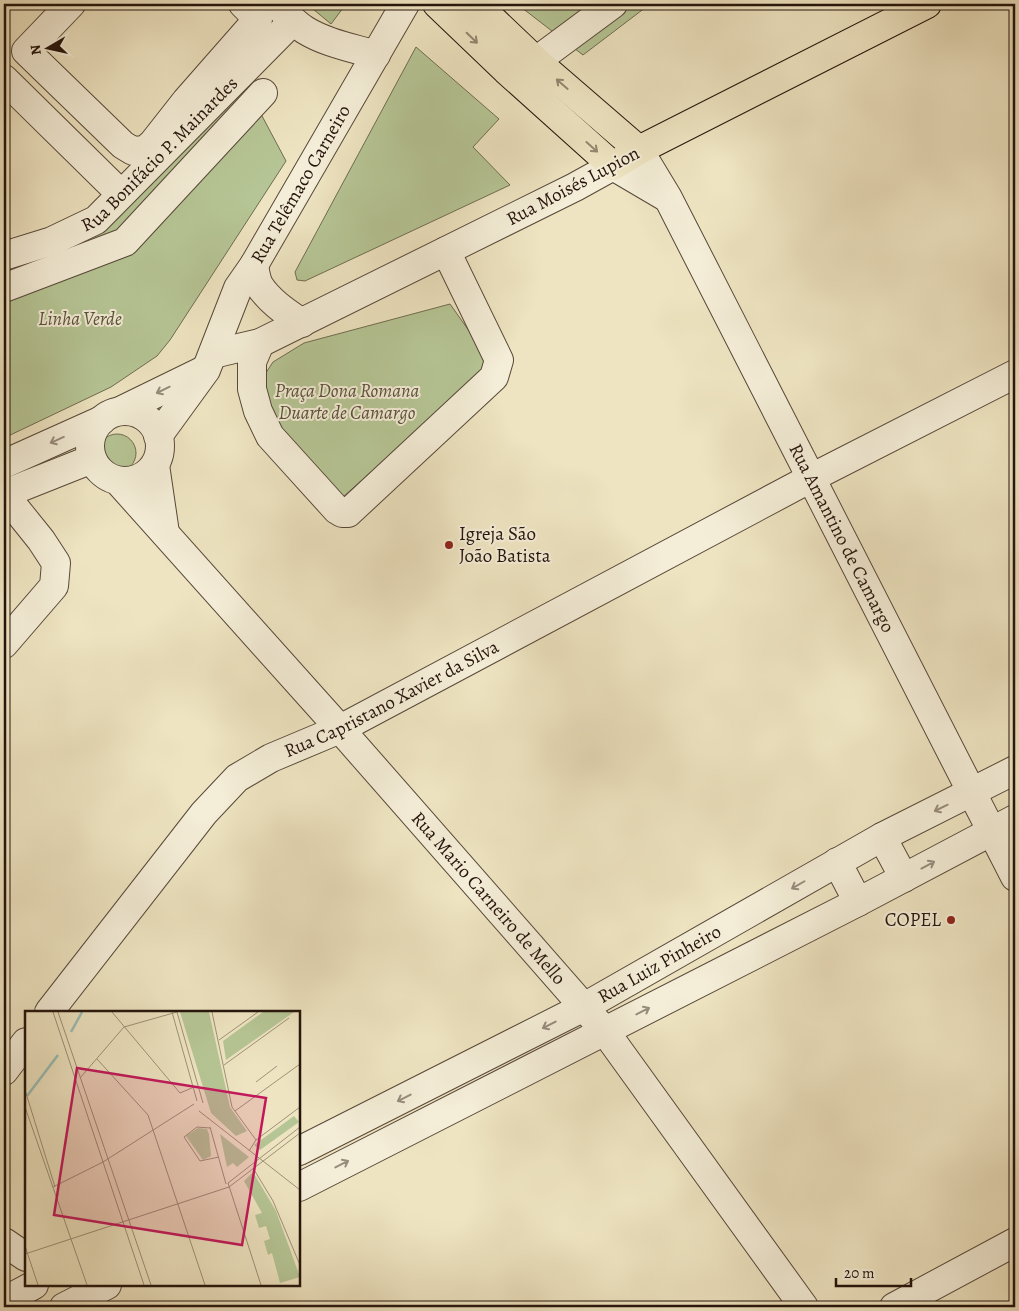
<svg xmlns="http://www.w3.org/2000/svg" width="1019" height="1311" viewBox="0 0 1019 1311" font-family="Alegreya,serif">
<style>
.green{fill:#b6c595;stroke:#6e6c50}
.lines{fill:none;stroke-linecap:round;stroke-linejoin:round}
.minor-casing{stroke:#574839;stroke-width:30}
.major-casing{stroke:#25140c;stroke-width:30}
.minor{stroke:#f4edd7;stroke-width:28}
.major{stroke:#eee4c1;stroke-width:28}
.oneway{stroke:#948670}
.oneway2{stroke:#978b7c}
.poi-dot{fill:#8f2418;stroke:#f4edd7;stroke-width:2}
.labels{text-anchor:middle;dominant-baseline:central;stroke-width:4;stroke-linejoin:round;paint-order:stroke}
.street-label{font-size:19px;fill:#25140c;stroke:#f4edd7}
.park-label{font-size:19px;font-style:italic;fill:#58523c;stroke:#f4edd7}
.poi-label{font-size:19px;fill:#25140c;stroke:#f4edd7;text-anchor:start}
.inset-river{fill:none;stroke:#99beb6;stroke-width:2.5}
.inset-road{fill:none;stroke:#9e9179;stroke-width:1}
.view{fill:#c2185b;fill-opacity:0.15;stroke:#c2185b;stroke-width:2.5}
.inset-edge{fill:none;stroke:#25140c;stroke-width:2.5}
</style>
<rect width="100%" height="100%" fill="#eee4c1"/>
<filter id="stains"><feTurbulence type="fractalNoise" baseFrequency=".004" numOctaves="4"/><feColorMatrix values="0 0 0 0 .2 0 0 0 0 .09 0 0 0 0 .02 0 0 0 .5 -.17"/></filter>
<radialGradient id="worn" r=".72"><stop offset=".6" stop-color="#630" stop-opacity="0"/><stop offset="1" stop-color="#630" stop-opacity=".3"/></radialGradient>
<g class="green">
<polygon points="307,4 346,4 331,24"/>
<polygon points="517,4 650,4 583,55"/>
<polygon points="416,47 499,119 473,147 510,185 305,281 297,280 295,272"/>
<polygon points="244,87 253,99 286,161 170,340 157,356 111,387 4,438 4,269 59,248"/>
<polygon points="450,304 489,359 486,369 343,497 276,426 260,382 273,362 304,343"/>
<circle cx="117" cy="453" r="19"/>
</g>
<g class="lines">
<defs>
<g id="minor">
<polyline points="71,4 26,51 123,145 133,151 145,150 153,143 186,101 258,19 243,4"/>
<path d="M276 4C285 13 294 23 305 30 326 43 353 48 376 55"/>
<polyline points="536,61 613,4"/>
<polyline points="4,79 121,194"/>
<path id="s1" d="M639 150 668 198 1015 877"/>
<path id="s2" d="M4 256 52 241 96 220 293 21"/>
<path d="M254 265C255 271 256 279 259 285 269 301 286 312 302 323"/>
<polyline points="4,288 125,242 263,93"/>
<polyline points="260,343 252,362 252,389 258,411 270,436 337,510 342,513 348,513 494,377 499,360 446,251"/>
<polyline points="213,354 260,343 575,187 613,166 664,196"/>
<circle cx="125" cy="446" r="35"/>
<polyline points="120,411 204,370"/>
<path id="s3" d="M158 436 206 370 238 288 254 265 405 4"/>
<polyline points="4,464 102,420"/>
<polyline points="155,465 165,533"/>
<path id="s4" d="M118 481 340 729 604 1030 804 1307"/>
<polyline points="4,494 41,540 56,563 54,586 4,644"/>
<polyline points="4,494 92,459"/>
<polyline points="882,837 904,878"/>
<polyline points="837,862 858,902"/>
<path id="s5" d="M49 1012 204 813 237 778 271 758 340 729 811 478 1015 374"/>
<polyline points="4,1071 26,1042"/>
<path id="s6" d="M299 1151 584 1007 882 837 1015 770"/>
<polyline points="299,1187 858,902 1015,819"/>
<polyline points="4,1242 26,1257"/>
<polyline points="4,1301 34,1285"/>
<polyline points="64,1307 107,1285"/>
<polyline points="894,1307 1015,1242"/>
</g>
<g id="major">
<polyline points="437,4 506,70 613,166 639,150 927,4"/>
<polyline points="476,4 536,61 639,150"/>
</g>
</defs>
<use href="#minor" class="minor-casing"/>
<use href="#major" class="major-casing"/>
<use href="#minor" class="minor"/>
<use href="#major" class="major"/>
</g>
<defs><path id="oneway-shaft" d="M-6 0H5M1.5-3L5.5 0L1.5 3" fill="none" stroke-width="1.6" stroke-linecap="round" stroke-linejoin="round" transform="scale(1.25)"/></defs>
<g class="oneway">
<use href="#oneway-shaft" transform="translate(472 38) rotate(44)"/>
<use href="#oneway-shaft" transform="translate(562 84) rotate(-139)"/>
<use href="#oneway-shaft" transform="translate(592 147) rotate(42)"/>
</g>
<g class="oneway2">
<use href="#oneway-shaft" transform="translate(163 390) rotate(154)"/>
<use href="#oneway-shaft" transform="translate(57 440) rotate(156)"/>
<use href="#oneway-shaft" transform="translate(941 808) rotate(154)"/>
<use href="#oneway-shaft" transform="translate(928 865) rotate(-28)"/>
<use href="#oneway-shaft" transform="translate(798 885) rotate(150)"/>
<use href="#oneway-shaft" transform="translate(643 1011) rotate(-27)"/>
<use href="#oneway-shaft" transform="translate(549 1025) rotate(153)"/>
<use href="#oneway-shaft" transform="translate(404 1098) rotate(153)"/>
<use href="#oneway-shaft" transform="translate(342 1164) rotate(-27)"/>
</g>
<g class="poi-dot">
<circle cx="449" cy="545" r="5"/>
<circle cx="951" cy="920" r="5"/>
</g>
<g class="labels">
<g class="street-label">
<text stroke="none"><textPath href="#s2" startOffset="190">Rua Bonifácio P. Mainardes</textPath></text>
<text stroke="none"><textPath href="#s3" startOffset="291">Rua Telêmaco Carneiro</textPath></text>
<text transform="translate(573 186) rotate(-28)">Rua Moisés Lupion</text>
<text stroke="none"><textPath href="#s1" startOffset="438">Rua Amantino de Camargo</textPath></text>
<text stroke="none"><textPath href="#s5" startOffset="474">Rua Capristano Xavier da Silva</textPath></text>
<text stroke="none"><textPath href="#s4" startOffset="558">Rua Mario Carneiro de Mello</textPath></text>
<text stroke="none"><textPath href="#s6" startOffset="406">Rua Luiz Pinheiro</textPath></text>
</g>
<g class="park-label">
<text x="80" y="319">Linha Verde</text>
<text x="347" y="391">Praça Dona Romana<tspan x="347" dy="22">Duarte de Camargo</tspan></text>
</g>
<g class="poi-label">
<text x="459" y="534">Igreja São<tspan x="459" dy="22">João Batista</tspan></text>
<text x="941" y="920" text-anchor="end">COPEL</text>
</g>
</g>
<g transform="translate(25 1011)">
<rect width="275" height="275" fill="#eee4c1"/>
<path d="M155 1H184L205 96 222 120 211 125 186 102ZM238 1H269L201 49 198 30ZM269 105 274 111 235 139 229 134ZM173 117 182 118 184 123 186 145 178 149 161 125ZM195 123 200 127 224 146 212 156 208 152 202 156ZM228 161 251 200 275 266 255 272 247 242 243 244 239 230 245 228 241 215 234 217 230 204 237 202 219 170Z" fill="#b6c595"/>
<path class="inset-river" d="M46 21 57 1M2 85 33 44"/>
<path class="inset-road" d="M28 1 119 274M33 1 126 274M87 1 155 82 169 76M147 1 172 90M152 1 178 92M187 1 207 96 231 129M194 29 233 1M72 48 123 104 180 274M199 54 264 7M55 67 99 16 152 1M231 71 252 55M0 79 30 176M0 96 62 274M174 100 275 179M210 100 275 53M185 116 201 173M185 117 172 116 159 126 175 150 194 146M224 140 231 129 275 96M228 157 248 190 275 254M28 176 78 151 169 93M204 176 275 122M0 235 13 274M0 243 204 176M236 274 203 172 275 116"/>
<path class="view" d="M52 57 241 87 217 234 29 204Z"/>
<rect width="275" height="275" class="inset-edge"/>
</g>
<rect width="1019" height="1311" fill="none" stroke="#eee4c1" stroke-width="20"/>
<rect x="5" y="5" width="1009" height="1301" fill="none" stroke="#25140c" stroke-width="2.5"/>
<rect x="10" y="10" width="999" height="1291" fill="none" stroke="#25140c"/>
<g transform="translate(48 48) rotate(261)" stroke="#f4edd7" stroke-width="4" paint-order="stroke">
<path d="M0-4L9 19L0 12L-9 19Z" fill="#25140c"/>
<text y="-8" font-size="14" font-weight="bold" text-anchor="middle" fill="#25140c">N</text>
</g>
<path d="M836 1278v8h75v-8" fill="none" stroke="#25140c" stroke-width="2.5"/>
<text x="844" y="1278" font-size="15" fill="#25140c" stroke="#f4edd7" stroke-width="4" paint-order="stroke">20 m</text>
<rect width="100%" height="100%" filter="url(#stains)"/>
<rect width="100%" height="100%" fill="url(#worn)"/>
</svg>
